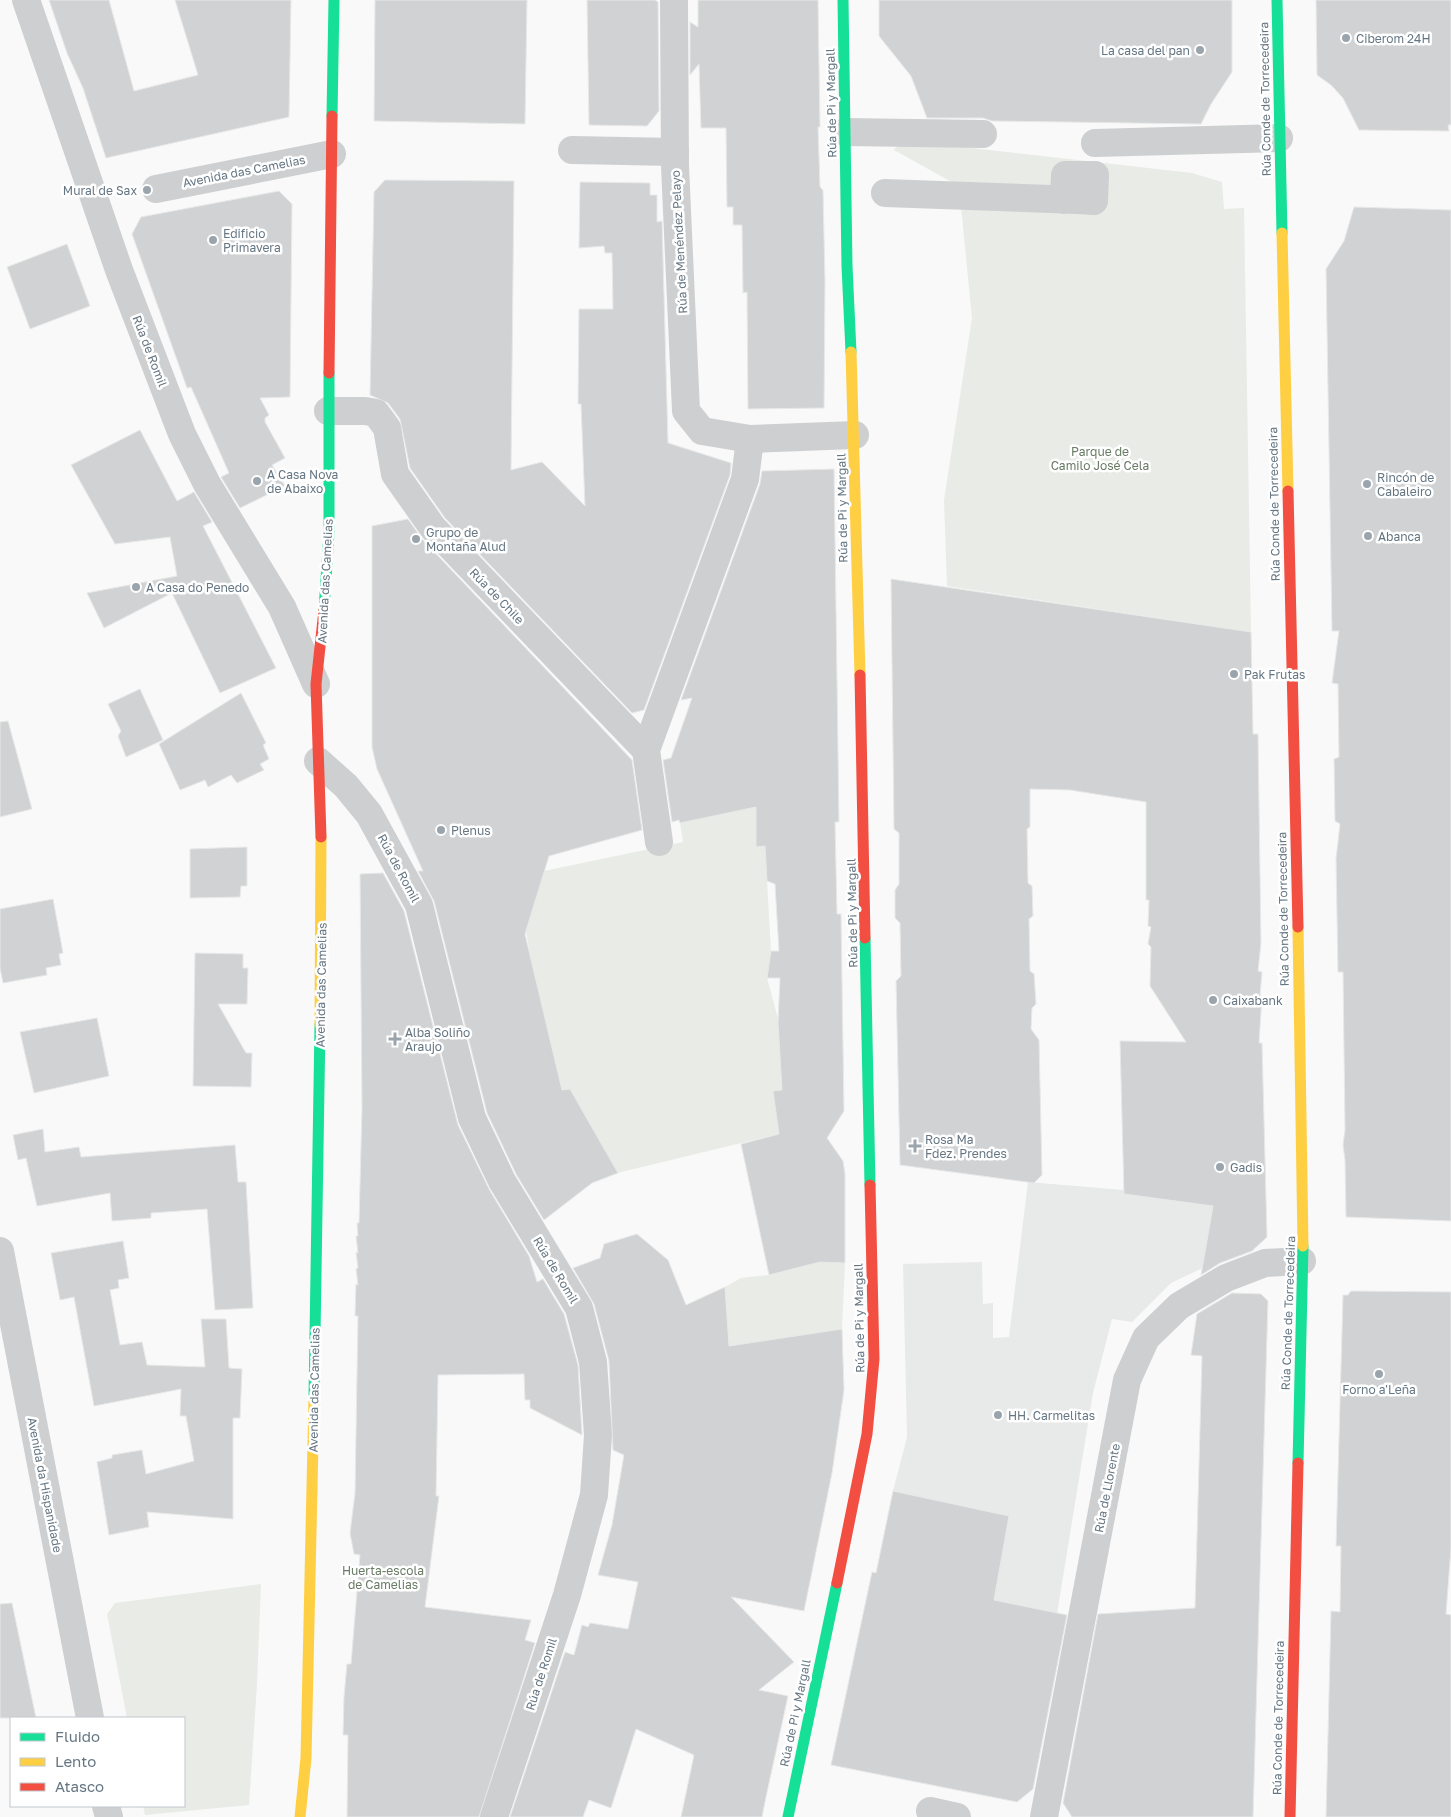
<svg xmlns="http://www.w3.org/2000/svg" width="1451" height="1817" viewBox="0 0 1451 1817" font-family="'Golos Text',sans-serif">
<style>
.built{fill:#e8e9e9}
.green{fill:#e8ebe6}
.building{fill:#d0d2d3;stroke:#e8e8e8}
.lines{fill:none;stroke-linecap:round;stroke-linejoin:round}
.street{stroke:#cecfd0;stroke-width:28}
.fast{stroke:#16e098;stroke-width:11}
.slow{stroke:#ffcf43;stroke-width:11}
.jam{stroke:#f24e42;stroke-width:11}
.poi-dot{fill:#99a4ac;stroke:#fff;stroke-width:2}
.labels{text-anchor:middle;dominant-baseline:central;stroke-width:5;stroke-linejoin:round;paint-order:stroke}
.poi-label{font-size:12px;fill:#657683;stroke:#fff;text-anchor:start}
.street-label{font-size:12px;fill:#657683;stroke:#fff}
.park-label{font-size:12px;fill:#687a64;stroke:#fff}
</style>
<rect width="100%" height="100%" fill="#f9f9f9"/>
<polygon class="built" points="1028,1182 1124,1190 1130,1195 1213,1206 1211,1264 1171,1283 1132,1322 1112,1319 1093,1393 1057,1614 994,1600 1008,1516 893,1491 907,1437 903,1264 982,1262 983,1304 993,1303 993,1338 1009,1337"/>
<g class="green">
<polygon points="901,140 1192,173 1222,182 1224,209 1244,208 1251,632 947,586 944,500 972,318 959,186 894,150"/>
<polygon points="756,807 756,846 765,846 771,951 767,978 779,1022 780,1057 810,1057 779,1134 617,1173 570,1089 562,1090 534,977 526,931 544,871 683,842 680,823"/>
<polygon points="818,1261 845,1263 842,1329 729,1346 725,1287 741,1278 769,1275"/>
<polygon points="261,1584 257,1684 249,1805 145,1815 143,1806 184,1806 184,1718 127,1718 107,1614 115,1603"/>
</g>
<g class="building">
<polygon points="49,0 109,0 134,91 198,75 175,0 291,0 289,117 106,158 83,88 67,53"/>
<polygon points="375,0 527,0 525,124 374,121"/>
<polygon points="587,0 655,0 658,2 659,111 647,126 589,125"/>
<polygon points="698,0 818,0 820,127 818,127 820,187 823,190 825,281 824,408 748,409 747,292 743,293 742,225 733,225 733,207 727,207 726,128 701,128 699,64 690,75 690,22 698,27"/>
<polygon points="879,0 1232,0 1232,72 1211,104 1201,124 992,121 983,118 927,118 911,76 879,36"/>
<polygon points="1316,0 1451,0 1451,125 1448,125 1449,131 1359,130 1343,98 1331,85 1317,75"/>
<polygon points="385,180 514,181 511,470 542,462 585,506 581,404 578,404 579,309 613,309 612,253 605,253 604,246 579,248 580,182 650,183 650,195 657,195 657,222 662,221 668,443 731,463 730,475 644,710 632,713 445,518 410,468 400,419 388,403 370,395 374,192"/>
<polygon points="279,191 292,204 290,397 260,398 269,415 265,418 265,422 285,458 272,465 285,486 240,508 221,477 229,473 191,387 187,388 132,234 141,217"/>
<polygon points="1354,207 1451,210 1451,1221 1346,1217 1345,1160 1343,1145 1345,1130 1343,972 1338,972 1336,859 1340,824 1335,821 1334,759 1339,757 1338,684 1332,683 1339,631 1332,631 1326,269 1344,241"/>
<polygon points="67,244 90,306 30,329 7,267"/>
<polygon points="140,430 177,501 194,492 212,522 203,526 276,668 220,693 172,593 104,628 87,593 177,576 170,537 115,544 71,465"/>
<polygon points="834,469 839,822 835,822 837,914 841,914 844,1111 827,1138 843,1161 845,1174 845,1263 820,1262 769,1275 741,1144 779,1134 773,1091 782,1090 778,1022 780,978 767,978 771,951 779,951 775,884 767,881 765,846 756,847 756,807 680,823 679,820 672,822 663,760 671,758 692,698 681,700 760,484 762,471"/>
<polygon points="408,519 422,539 632,760 642,830 549,856 525,934 562,1090 570,1089 618,1173 592,1183 544,1220 516,1174 487,1113 434,901 418,871 423,871 377,769 372,747 372,526"/>
<polygon points="891,579 1251,632 1253,734 1258,734 1261,943 1258,971 1262,972 1260,995 1262,997 1259,1043 1262,1043 1267,1237 1252,1251 1220,1263 1201,1275 1213,1206 1124,1194 1120,1041 1186,1042 1150,986 1151,947 1148,944 1151,927 1148,926 1149,900 1146,900 1146,802 1070,790 1030,789 1030,827 1027,829 1028,883 1032,886 1033,916 1029,919 1030,971 1034,974 1036,1004 1032,1008 1031,1029 1039,1040 1042,1175 1034,1183 900,1165 896,981 901,976 900,923 895,918 895,890 899,884 899,833 894,829"/>
<polygon points="140,689 163,740 126,757 118,736 121,731 108,704"/>
<polygon points="241,693 266,743 263,745 269,759 260,764 264,770 237,783 231,775 208,787 205,780 180,790 159,744"/>
<polygon points="8,721 32,809 0,817 0,722"/>
<polygon points="247,847 247,886 241,886 240,897 190,898 190,849"/>
<polygon points="383,873 404,911 458,1125 489,1189 529,1256 537,1282 543,1279 564,1314 578,1365 582,1435 530,1408 530,1400 525,1400 524,1374 438,1375 436,1496 439,1496 425,1607 531,1620 525,1640 535,1643 479,1817 347,1817 348,1735 343,1735 344,1697 347,1664 351,1664 360,1555 354,1554 350,1533 355,1493 358,1316 355,1316 356,1284 358,1285 356,1269 358,1268 356,1252 358,1253 356,1236 358,1236 357,1223 359,1223 362,1108 360,874"/>
<polygon points="53,899 63,953 59,954 61,965 46,968 47,975 3,983 0,968 0,909"/>
<polygon points="195,953 243,954 243,968 248,968 247,1004 218,1004 246,1053 252,1053 251,1087 193,1086"/>
<polygon points="97,1018 109,1076 34,1093 20,1032"/>
<polygon points="43,1129 45,1152 79,1147 81,1157 235,1145 238,1182 246,1182 253,1308 215,1310 207,1209 151,1213 151,1218 112,1221 110,1193 37,1206 26,1158 18,1160 13,1135"/>
<polygon points="637,1234 668,1260 686,1305 725,1287 729,1346 842,1329 844,1390 832,1473 804,1611 731,1597 794,1662 759,1690 788,1696 766,1797 762,1817 681,1817 694,1755 636,1729 611,1808 589,1800 583,1817 510,1817 565,1652 574,1655 582,1625 588,1627 590,1623 628,1629 638,1582 598,1575 612,1525 624,1455 613,1450 609,1361 594,1304 573,1268 600,1258 604,1244"/>
<polygon points="123,1241 129,1278 118,1280 119,1288 110,1290 120,1345 142,1342 147,1365 205,1367 201,1319 226,1319 229,1368 242,1369 240,1418 233,1418 233,1519 147,1512 149,1527 109,1535 97,1462 112,1458 112,1455 142,1450 146,1474 194,1461 186,1416 180,1416 181,1389 94,1406 74,1297 60,1300 51,1253"/>
<polygon points="1351,1291 1451,1292 1451,1548 1446,1614 1451,1615 1451,1817 1326,1817 1331,1611 1340,1612 1341,1546 1336,1546 1343,1295 1348,1295"/>
<polygon points="1232,1293 1261,1294 1268,1301 1253,1817 1072,1817 1063,1803 1098,1614 1195,1608 1202,1356 1191,1355 1197,1314"/>
<polygon points="893,1491 1009,1516 994,1600 1067,1615 1033,1789 1017,1802 831,1765 872,1572 876,1573"/>
<polygon points="12,1603 36,1718 0,1718 0,1604"/>
</g>
<g class="lines">
<g class="street">
<polyline points="26,0 119,270 182,434 207,484 282,607 316,684"/>
<polyline points="674,0 675,166 686,411 702,431 750,439 855,435"/>
<polyline points="845,132 983,134"/>
<polyline points="1095,143 1279,138"/>
<polyline points="572,150 675,152"/>
<polyline points="156,189 332,154"/>
<polyline points="885,193 1078,200 1094,201 1095,175 1065,175 1064,200"/>
<polyline points="328,411 365,411 376,413 387,428 395,474 433,528 646,750"/>
<polyline points="318,761 346,786 369,814 419,905 472,1118 502,1181 579,1308 593,1362 598,1435 594,1495 567,1595 494,1817"/>
<polyline points="659,842 646,750 745,479 750,439"/>
<polyline points="0,1251 90,1718"/>
<polyline points="106,1806 109,1817"/>
<polyline points="930,1811 957,1817"/>
<polyline points="1044,1817 1127,1380 1146,1338 1179,1306 1226,1278 1265,1263 1302,1261"/>
</g>
<g class="fast">
<polyline points="843,0 847,266 851,352"/>
<polyline points="1277,0 1282,233"/>
<polyline points="332,116 334,0"/>
<polyline points="324,610 329,533 329,373"/>
<polyline points="865,938 870,1185"/>
<polyline points="314,1397 320,1025"/>
<polyline points="1298,1463 1303,1246"/>
<polyline points="788,1817 837,1583"/>
</g>
<g class="slow">
<polyline points="1282,233 1288,491"/>
<polyline points="851,352 860,675"/>
<polyline points="1298,927 1303,1246"/>
<polyline points="320,1025 321,837"/>
<polyline points="300,1817 306,1758 314,1397"/>
</g>
<g class="jam">
<polyline points="329,373 332,116"/>
<polyline points="1288,491 1298,927"/>
<polyline points="860,675 865,938"/>
<polyline points="321,837 316,684 324,610"/>
<polyline points="837,1583 867,1434 874,1359 870,1185"/>
<polyline points="1290,1817 1298,1463"/>
</g>
</g>
<g class="poi-dot">
<circle cx="1346" cy="38" r="5"/>
<circle cx="1200" cy="50" r="5"/>
<circle cx="147" cy="190" r="5"/>
<circle cx="213" cy="240" r="5"/>
<circle cx="257" cy="481" r="5"/>
<circle cx="1367" cy="484" r="5"/>
<circle cx="1368" cy="536" r="5"/>
<circle cx="416" cy="539" r="5"/>
<circle cx="136" cy="587" r="5"/>
<circle cx="1234" cy="674" r="5"/>
<circle cx="441" cy="830" r="5"/>
<circle cx="1213" cy="1000" r="5"/>
<path d="M392.5 1031.5h5v5h5v5h-5v5h-5v-5h-5v-5h5z"/>
<path d="M912.5 1138.5h5v5h5v5h-5v5h-5v-5h-5v-5h5z"/>
<circle cx="1220" cy="1167" r="5"/>
<circle cx="1379" cy="1374" r="5"/>
<circle cx="998" cy="1415" r="5"/>
</g>
<g class="labels">
<g class="poi-label">
<text x="1356" y="38">Ciberom 24H</text>
<text x="1190" y="50" text-anchor="end">La casa del pan</text>
<text x="137" y="190" text-anchor="end">Mural de Sax</text>
<text x="223" y="233">Edificio<tspan x="223" dy="14">Primavera</tspan></text>
<text x="267" y="474">A Casa Nova<tspan x="267" dy="14">de Abaixo</tspan></text>
<text x="1377" y="477">Rincón de<tspan x="1377" dy="14">Cabaleiro</tspan></text>
<text x="426" y="532">Grupo de<tspan x="426" dy="14">Montaña Alud</tspan></text>
<text x="1378" y="536">Abanca</text>
<text x="146" y="587">A Casa do Penedo</text>
<text x="1244" y="674">Pak Frutas</text>
<text x="451" y="830">Plenus</text>
<text x="1223" y="1000">Caixabank</text>
<text x="405" y="1032">Alba Soliño<tspan x="405" dy="14">Araujo</tspan></text>
<text x="925" y="1139">Rosa Mª<tspan x="925" dy="14">Fdez. Prendes</tspan></text>
<text x="1230" y="1167">Gadis</text>
<text x="1379" y="1389" text-anchor="middle">Forno a'Leña</text>
<text x="1008" y="1415">HH. Carmelitas</text>
</g>
<g class="street-label">
<text transform="translate(1265 99) rotate(-91)">Rúa Conde de Torrecedeira</text>
<text transform="translate(831 103) rotate(-91)">Rúa de Pi y Margall</text>
<text transform="translate(244 171) rotate(-11)">Avenida das Camelias</text>
<text transform="translate(679 242) rotate(-93)">Rúa de Menéndez Pelayo</text>
<text transform="translate(150 351) rotate(69)">Rúa de Romil</text>
<text transform="translate(1274 504) rotate(-91)">Rúa Conde de Torrecedeira</text>
<text transform="translate(842 508) rotate(-91)">Rúa de Pi y Margall</text>
<text transform="translate(325 581) rotate(-87)">Avenida das Camelias</text>
<text transform="translate(497 596) rotate(46)">Rúa de Chile</text>
<text transform="translate(399 868) rotate(62)">Rúa de Romil</text>
<text transform="translate(1283 909) rotate(-91)">Rúa Conde de Torrecedeira</text>
<text transform="translate(852 913) rotate(-91)">Rúa de Pi y Margall</text>
<text transform="translate(321 985) rotate(-89)">Avenida das Camelias</text>
<text transform="translate(556 1270) rotate(59)">Rúa de Romil</text>
<text transform="translate(1288 1313) rotate(-88)">Rúa Conde de Torrecedeira</text>
<text transform="translate(859 1318) rotate(-91)">Rúa de Pi y Margall</text>
<text transform="translate(314 1390) rotate(-89)">Avenida das Camelias</text>
<text transform="translate(45 1485) rotate(79)">Avenida da Hispanidade</text>
<text transform="translate(1107 1488) rotate(-79)">Rúa de Llorente</text>
<text transform="translate(541 1674) rotate(-72)">Rúa de Romil</text>
<text transform="translate(795 1713) rotate(-78)">Rúa de Pi y Margall</text>
<text transform="translate(1278 1718) rotate(-89)">Rúa Conde de Torrecedeira</text>
</g>
<g class="park-label">
<text x="1100" y="451">Parque de<tspan x="1100" dy="14">Camilo José Cela</tspan></text>
<text x="383" y="1570">Huerta-escola<tspan x="383" dy="14">de Camelias</tspan></text>
</g>
</g>
<rect x="10" y="1717" width="175" height="90" fill="#ffffff" stroke="#c1c8cd"/>
<rect x="20" y="1733" width="25" height="8" fill="#16e098" stroke="#c1c8cd"/>
<text x="55" y="1742" font-size="15" fill="#657683">Fluido</text>
<rect x="20" y="1758" width="25" height="8" fill="#ffcf43" stroke="#c1c8cd"/>
<text x="55" y="1767" font-size="15" fill="#657683">Lento</text>
<rect x="20" y="1783" width="25" height="8" fill="#f24e42" stroke="#c1c8cd"/>
<text x="55" y="1792" font-size="15" fill="#657683">Atasco</text>
</svg>
